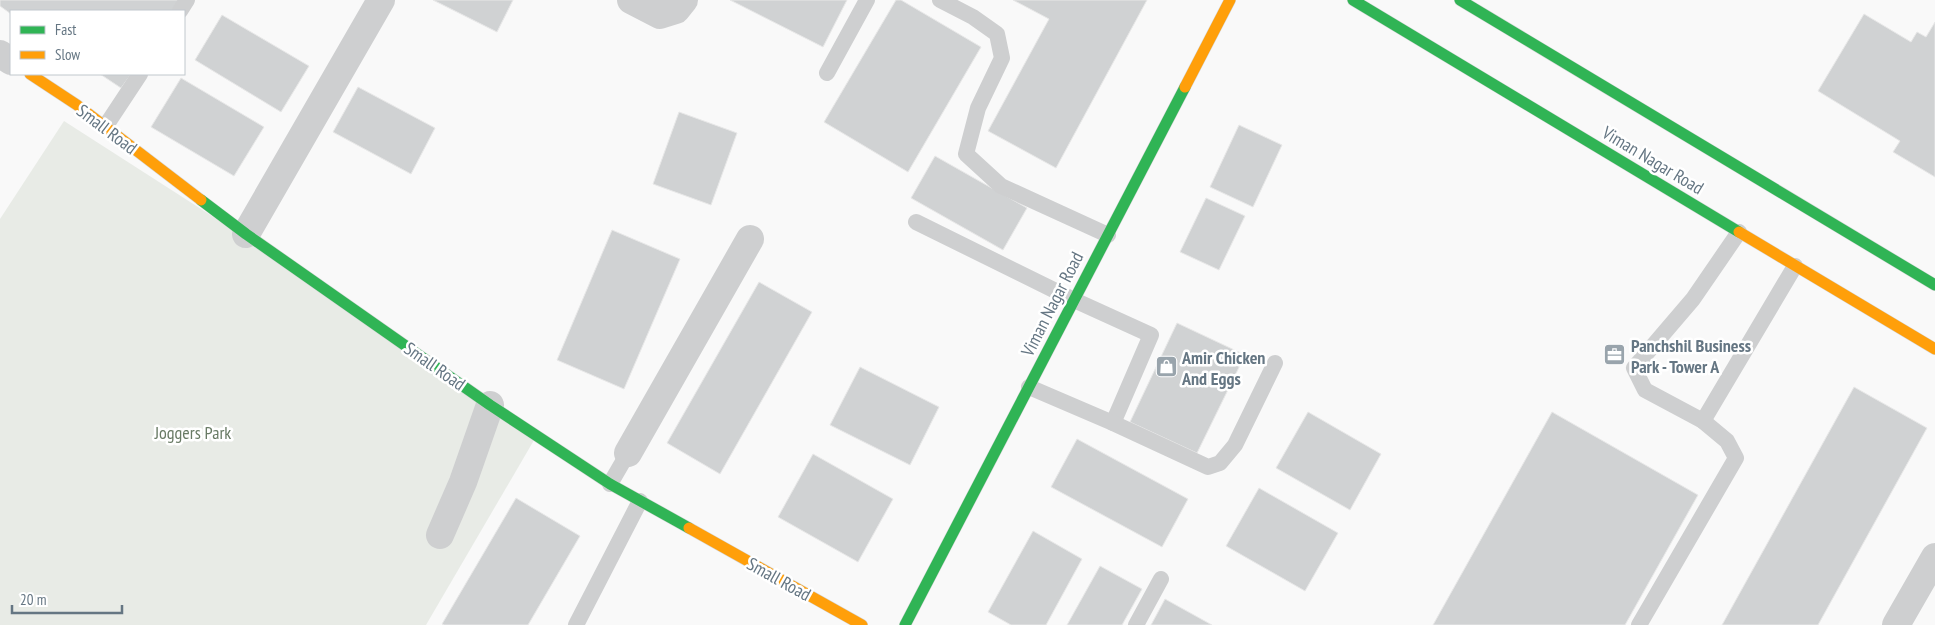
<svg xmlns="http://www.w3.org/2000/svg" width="1935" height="625" viewBox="0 0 1935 625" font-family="'PT Sans Narrow',sans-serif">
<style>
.green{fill:#e8ebe6}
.building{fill:#d0d2d3;stroke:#e8e8e8}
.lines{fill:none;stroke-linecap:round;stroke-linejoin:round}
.fast-casing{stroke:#d5d6d7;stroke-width:12}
.slow-casing{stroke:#d5d6d7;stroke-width:12}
.lane{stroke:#cecfd0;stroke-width:16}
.street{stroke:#cecfd0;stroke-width:28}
.fast{stroke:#30b455;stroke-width:11}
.slow{stroke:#ff9f0a;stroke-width:11}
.labels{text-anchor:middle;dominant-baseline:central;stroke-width:5;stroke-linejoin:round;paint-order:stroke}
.street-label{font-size:18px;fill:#657683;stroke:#fff}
.poi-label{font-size:18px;font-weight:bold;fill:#657683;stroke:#fff;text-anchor:start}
.park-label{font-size:18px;fill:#687a64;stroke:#fff}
</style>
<rect width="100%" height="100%" fill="#f9f9f9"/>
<polygon class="green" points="64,121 310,279 537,435 426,625 0,625 0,219"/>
<g class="building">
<polygon points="0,0 181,0 173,11 11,11 11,14 0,6"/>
<polygon points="433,0 513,0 497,32"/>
<polygon points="730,0 847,0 823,47"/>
<polygon points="896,0 901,0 981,47 908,172 824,122"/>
<polygon points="1013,0 1147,0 1056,168 988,131 1049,19"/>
<polygon points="1864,14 1911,42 1917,32 1926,37 1935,22 1935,177 1893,152 1900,141 1818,91"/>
<polygon points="222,15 309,66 281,112 195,60"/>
<polygon points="100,74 131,74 121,88"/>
<polygon points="181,78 264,127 234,176 151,127"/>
<polygon points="358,87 435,128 411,174 333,132"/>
<polygon points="679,112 737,133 711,205 653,184"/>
<polygon points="1239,125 1282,145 1253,207 1210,187"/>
<polygon points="935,156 1027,208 1003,250 911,198"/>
<polygon points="1206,198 1245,216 1219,270 1180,252"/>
<polygon points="612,230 680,259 624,389 557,360"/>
<polygon points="759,282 812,312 720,474 667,443"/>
<polygon points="1177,323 1245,355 1197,453 1130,422"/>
<polygon points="860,367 939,407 910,465 830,425"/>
<polygon points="1854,387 1927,428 1818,625 1722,625"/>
<polygon points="1308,412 1381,454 1350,510 1276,468"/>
<polygon points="1552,412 1698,495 1625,625 1433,625"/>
<polygon points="1077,439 1188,499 1162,547 1051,487"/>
<polygon points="813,454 893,499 858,562 778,517"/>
<polygon points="1259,488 1338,533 1305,591 1226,546"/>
<polygon points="516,498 580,536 528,625 444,625 442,624"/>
<polygon points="1033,531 1082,559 1046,625 1011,625 988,612"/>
<polygon points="1100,566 1142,589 1122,625 1067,625"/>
<polygon points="1165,599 1212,625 1151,625"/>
</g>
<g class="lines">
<defs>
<g id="fast">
<polyline points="1353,0 1739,232"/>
<polyline points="1460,0 1935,285"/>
<polyline points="201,200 246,234 490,405 610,484 689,528"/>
<polyline points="905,625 1185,87"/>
</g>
<g id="slow">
<polyline points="30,74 77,105 201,200"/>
<polyline points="1185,87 1230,0"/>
<polyline points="1739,232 1935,349"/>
<polyline points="689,528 862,625"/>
</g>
</defs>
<use href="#fast" class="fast-casing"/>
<use href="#slow" class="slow-casing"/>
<g class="lane">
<polyline points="940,0 973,17 997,34 1002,58 978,108 966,154 1001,186 1108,235"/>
<polyline points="180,11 187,0"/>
<polyline points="827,73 867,0"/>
<polyline points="105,127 140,74"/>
<polyline points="916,222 1074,300 1151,335 1113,423"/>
<polyline points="1029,387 1113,423 1208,467 1220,463 1235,445 1275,363"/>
<polyline points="1703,421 1795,266"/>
<polyline points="610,484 628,453"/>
<polyline points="576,625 640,501"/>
<polyline points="1136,625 1161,579"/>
<polyline points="1639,625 1736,458 1727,441 1703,421 1645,390 1634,368 1693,299 1739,232"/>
</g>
<g class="street">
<polyline points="631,0 660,15 676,10 684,0"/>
<polyline points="0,54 11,61"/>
<polyline points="246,234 381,0"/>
<polyline points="628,453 750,239"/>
<polyline points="440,535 463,482 490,405"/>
<polyline points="1896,625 1935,557"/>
</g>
<use href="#fast" class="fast"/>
<use href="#slow" class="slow"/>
</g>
<defs>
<symbol id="office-square" viewBox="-11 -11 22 22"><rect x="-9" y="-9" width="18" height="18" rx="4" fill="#99a4ac" stroke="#fff"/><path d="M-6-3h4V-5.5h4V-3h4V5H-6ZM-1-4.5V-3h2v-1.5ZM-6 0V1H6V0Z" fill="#fff"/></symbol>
<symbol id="shop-square" viewBox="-11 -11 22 22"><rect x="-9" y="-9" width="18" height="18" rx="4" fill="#99a4ac" stroke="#fff"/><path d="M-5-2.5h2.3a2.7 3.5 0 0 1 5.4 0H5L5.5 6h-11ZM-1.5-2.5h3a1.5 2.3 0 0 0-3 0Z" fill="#fff"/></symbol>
</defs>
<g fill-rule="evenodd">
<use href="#office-square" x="1602" y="342" width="25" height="25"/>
<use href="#shop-square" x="1154" y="354" width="25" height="25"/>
</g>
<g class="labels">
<g class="street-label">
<text transform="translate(107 129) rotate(37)">Small Road</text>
<text transform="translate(1653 160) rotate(31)">Viman Nagar Road</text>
<text transform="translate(1052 304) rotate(-63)">Viman Nagar Road</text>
<text transform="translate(435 366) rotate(35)">Small Road</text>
<text transform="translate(779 579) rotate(29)">Small Road</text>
</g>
<g class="poi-label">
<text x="1631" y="345">Panchshil Business<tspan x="1631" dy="21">Park - Tower A</tspan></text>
<text x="1182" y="357">Amir Chicken<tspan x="1182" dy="21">And Eggs</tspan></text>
</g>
<g class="park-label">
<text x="193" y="432">Joggers Park</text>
</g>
</g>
<rect x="10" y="10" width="175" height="65" fill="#ffffff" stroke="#c1c8cd"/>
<rect x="20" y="26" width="25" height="8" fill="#30b455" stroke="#c1c8cd"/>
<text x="55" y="35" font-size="15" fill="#657683">Fast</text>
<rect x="20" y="51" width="25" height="8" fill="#ff9f0a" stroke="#c1c8cd"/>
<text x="55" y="60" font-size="15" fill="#657683">Slow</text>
<path d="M12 605v8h110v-8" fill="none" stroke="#657683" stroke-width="2.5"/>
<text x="20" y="605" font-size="15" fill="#657683" stroke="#ffffff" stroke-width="4" paint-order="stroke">20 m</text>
</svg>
